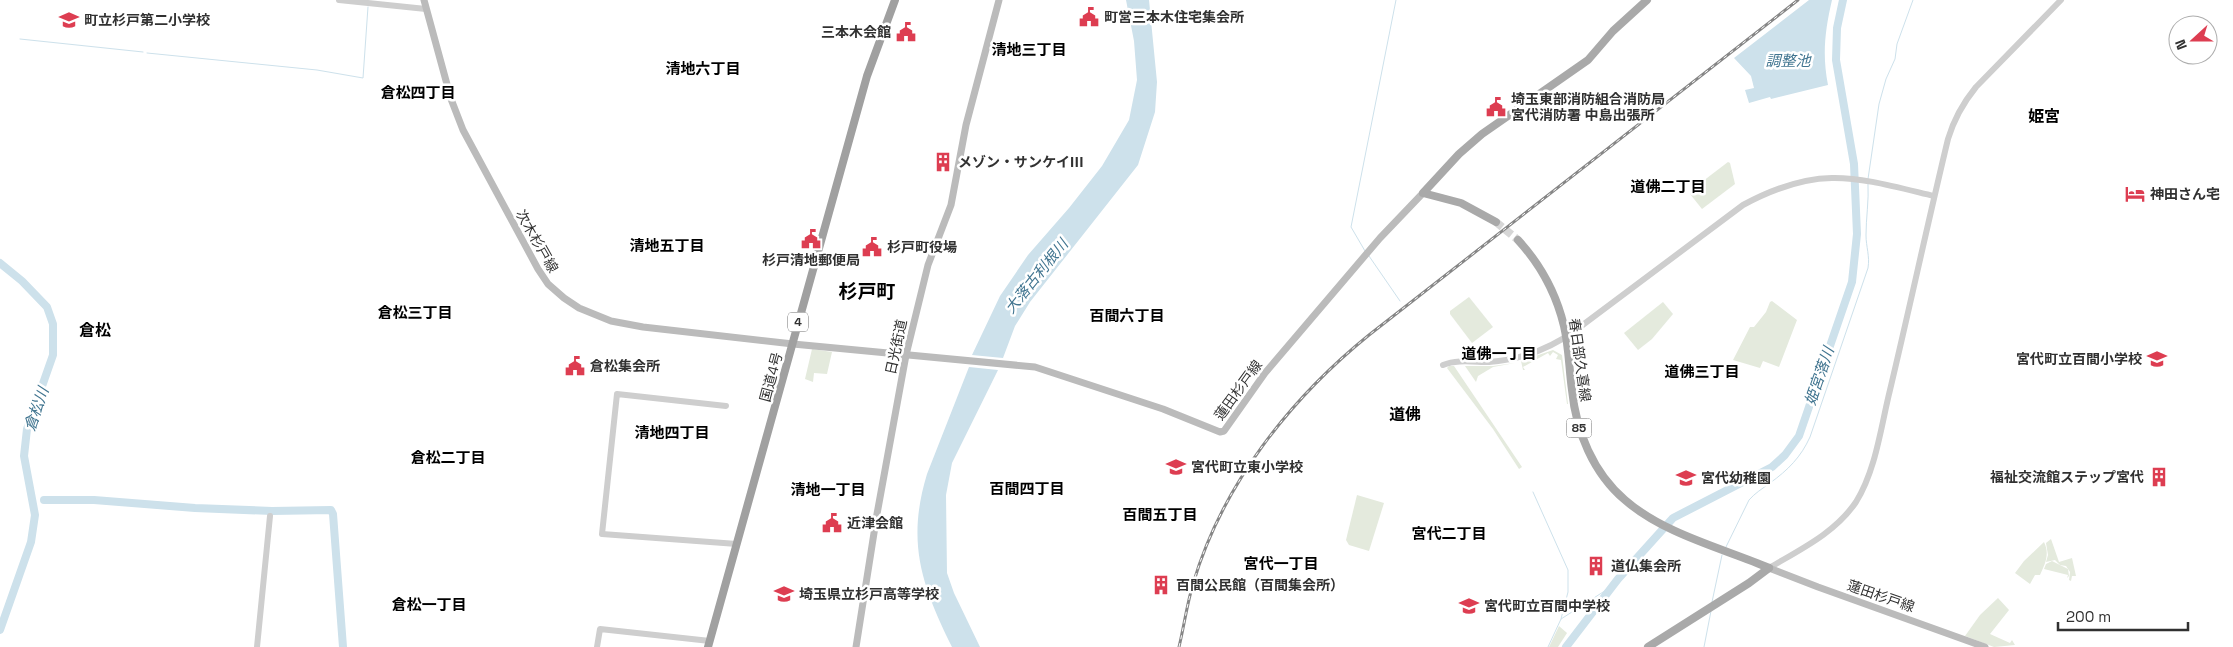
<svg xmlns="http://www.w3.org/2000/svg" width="2233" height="647" viewBox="0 0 2233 647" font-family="'Space Grotesk','Noto Sans JP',sans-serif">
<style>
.green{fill:#e4eadd}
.water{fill:#cde1eb}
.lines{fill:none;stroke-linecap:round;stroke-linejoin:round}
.stream{stroke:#cde1eb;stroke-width:1}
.river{stroke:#cde1eb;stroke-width:8}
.primary-tunnel{stroke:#d6d6d6;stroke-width:8;stroke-dasharray:8 4;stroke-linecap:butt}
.tertiary{stroke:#cecece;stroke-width:6}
.secondary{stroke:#bbb;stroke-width:7}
.primary{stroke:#a9a9a9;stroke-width:8}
.trunk{stroke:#a0a0a0;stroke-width:8}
.rail-casing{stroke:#868686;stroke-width:3}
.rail{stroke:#fff;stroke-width:1;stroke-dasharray:4;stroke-linecap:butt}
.labels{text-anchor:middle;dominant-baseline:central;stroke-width:5;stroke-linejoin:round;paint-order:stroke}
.shield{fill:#fff;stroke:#6f6f6f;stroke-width:1}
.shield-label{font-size:12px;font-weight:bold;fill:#313131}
.poi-label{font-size:14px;font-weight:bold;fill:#313131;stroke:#fff;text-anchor:start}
.street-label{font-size:14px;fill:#313131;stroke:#fff}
.neighbourhood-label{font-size:15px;font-weight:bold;fill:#000;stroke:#fff}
.water-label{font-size:15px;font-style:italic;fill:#417590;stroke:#fff}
.quarter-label{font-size:16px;font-weight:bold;fill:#000;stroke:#fff}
.district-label{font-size:19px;font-weight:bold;fill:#000;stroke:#fff}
</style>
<rect width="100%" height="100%" fill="#fff"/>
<g class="green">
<polygon points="1728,162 1730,163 1735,184 1702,209 1690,194 1690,191"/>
<polygon points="1469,297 1493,327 1472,343 1450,314 1450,311"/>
<polygon points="1772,301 1797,320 1779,367 1763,361 1760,368 1733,360 1750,327 1754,327 1766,312 1770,302"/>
<polygon points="1663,302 1673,314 1652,339 1638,350 1624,333"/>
<polygon points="812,349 832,352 827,374 814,373 813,382 805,379"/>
<polygon points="1553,350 1562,355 1568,404 1567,404 1561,360 1556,359 1558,355 1553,352 1550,356 1548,353 1523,367 1525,370 1523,370 1521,361"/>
<polygon points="1515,363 1493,367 1478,376 1476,382 1465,366 1493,366"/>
<polygon points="1449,366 1454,366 1522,467 1519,469 1493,429 1447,368"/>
<polygon points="1357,495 1384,503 1369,551 1349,545 1346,540"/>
<polygon points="2051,539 2059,562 2072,558 2076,576 2072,576 2071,581 2069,580 2070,572 2066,566 2060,565 2055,560 2046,562 2048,555 2046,543"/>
<path d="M2044 542C2050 554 2045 564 2040 575H2035L2030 584 2015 573 2024 561Z"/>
<polygon points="2052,561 2068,569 2069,576 2067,578 2068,575 2044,569 2046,564"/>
<polygon points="1998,598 2009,610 1990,634 2010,643 2012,640 2015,645 1994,647 1965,636 1980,615"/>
<polygon points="1559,626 1567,633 1558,647 1549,647"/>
</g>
<g class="water">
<polygon points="1126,0 1149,0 1157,82 1155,112 1138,165 1030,302 1015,326 1003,358 972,355 1000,296 1028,255 1069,208 1102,166 1129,120 1137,80 1134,41"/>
<path d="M1809 0H1832C1825 30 1822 55 1828 85L1771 99 1770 97 1749 103 1745 90 1754 88 1751 76 1734 58Z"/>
<path d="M969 367 998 370 952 463 946 495 947 573 954 593 980 647H952C922 586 906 543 927 474Z"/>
</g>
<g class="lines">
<g class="stream">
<polyline points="20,39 143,52"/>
<polyline points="147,53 317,70 363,78 368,7"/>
<polyline points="1868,179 1879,104 1886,79 1895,59 1897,44 1913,0"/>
<polyline points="1365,251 1351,227 1396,0"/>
<polyline points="1369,256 1400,301"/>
<polyline points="1533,492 1568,570 1568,592 1561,619"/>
<path d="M1725 549 1749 500C1755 493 1762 489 1770 483 1788 470 1801 457 1810 437L1868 268C1870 256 1866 247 1866 235 1866 218 1869 201 1868 183"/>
<polyline points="1712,602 1722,555"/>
<polyline points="1548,647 1561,619 1614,585"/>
<polyline points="1704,647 1711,611"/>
</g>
<g class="river">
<polyline points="0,263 22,281 47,307 53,324 53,355 27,429 24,456 35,515 31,542 0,630"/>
<polyline points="44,500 94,500 195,508 272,511 331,510 333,514 343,647"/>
<polyline points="1566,647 1618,579 1673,518 1772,467 1785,455 1799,436 1852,282 1857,234 1854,164 1836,60 1837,28 1843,0"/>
</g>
<polyline class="primary-tunnel" points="1496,222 1518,240"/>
<g class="tertiary">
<polyline points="339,0 426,9"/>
<path d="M1443 365C1457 359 1474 362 1489 362 1520 360 1551 348 1576 330L1743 205C1819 164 1855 177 1934 196"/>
<polyline points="726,406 617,394 602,534 737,544"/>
<path d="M1769 568C1801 549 1835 533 1856 502 1876 470 1881 426 1890 390 1910 306 1928 222 1948 139 1954 119 1963 103 1976 87L2061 0"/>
<polyline points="257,647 270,516"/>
<polyline points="597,647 600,629 710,641"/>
</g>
<g class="secondary">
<polyline points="424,0 451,99 463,130 538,269 548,284 564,298 579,308 611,321 643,327 793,344 1035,367 1163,409 1220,432 1224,431 1265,373 1380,238 1423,193"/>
<polyline points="1769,568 1818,587 1985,647"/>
<polyline points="856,647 877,514 906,355 928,265 951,205 966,125 999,0"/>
</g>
<g class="primary">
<polyline points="1496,222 1461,203 1423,193 1459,154 1482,134 1588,60 1613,31 1647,0"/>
<path d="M1518 240C1541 265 1556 293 1564 326 1569 347 1569 369 1572 390 1576 431 1593 473 1625 500 1664 534 1722 548 1769 568"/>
<polyline points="1648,647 1749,583 1769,568"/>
</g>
<polyline class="trunk" points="708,647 867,76 895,0"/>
<defs>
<path id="rail" d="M1179 647C1184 626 1187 604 1193 584 1222 485 1290 399 1369 335L1798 0"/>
</defs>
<use href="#rail" class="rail-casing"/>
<use href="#rail" class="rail"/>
</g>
<defs>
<symbol id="civic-bare" viewBox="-9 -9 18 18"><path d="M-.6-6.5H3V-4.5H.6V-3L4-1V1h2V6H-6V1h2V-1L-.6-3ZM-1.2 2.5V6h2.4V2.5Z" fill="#dd3d51" stroke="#fff" stroke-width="2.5" paint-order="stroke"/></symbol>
<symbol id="school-bare" viewBox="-9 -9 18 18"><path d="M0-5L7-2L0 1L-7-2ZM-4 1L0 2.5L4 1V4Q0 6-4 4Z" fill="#dd3d51" stroke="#fff" stroke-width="2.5" paint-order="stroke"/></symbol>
<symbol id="building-bare" viewBox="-9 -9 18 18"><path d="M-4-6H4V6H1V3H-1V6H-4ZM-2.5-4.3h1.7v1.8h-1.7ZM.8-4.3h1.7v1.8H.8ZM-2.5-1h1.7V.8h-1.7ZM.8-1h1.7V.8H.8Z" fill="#dd3d51" stroke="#fff" stroke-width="2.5" paint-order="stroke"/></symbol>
<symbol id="hotel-bare" viewBox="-9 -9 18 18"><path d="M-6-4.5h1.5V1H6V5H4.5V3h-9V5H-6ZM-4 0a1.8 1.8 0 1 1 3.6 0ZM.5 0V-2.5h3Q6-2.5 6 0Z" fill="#dd3d51" stroke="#fff" stroke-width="2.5" paint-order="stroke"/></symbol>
</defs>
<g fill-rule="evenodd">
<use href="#civic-bare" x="1075" y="3" width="28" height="28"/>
<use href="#school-bare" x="55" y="6" width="28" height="28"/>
<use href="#civic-bare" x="892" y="18" width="28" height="28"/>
<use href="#civic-bare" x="1482" y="93" width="28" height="28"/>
<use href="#building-bare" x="929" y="148" width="28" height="28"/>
<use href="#hotel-bare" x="2121" y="180" width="28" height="28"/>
<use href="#civic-bare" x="797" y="225" width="28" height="28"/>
<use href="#civic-bare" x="858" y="233" width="28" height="28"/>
<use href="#school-bare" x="2143" y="345" width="28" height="28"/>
<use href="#civic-bare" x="561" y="352" width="28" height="28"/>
<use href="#school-bare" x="1162" y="453" width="28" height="28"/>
<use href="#building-bare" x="2145" y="463" width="28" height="28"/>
<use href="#school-bare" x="1672" y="464" width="28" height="28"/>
<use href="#civic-bare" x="818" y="509" width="28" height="28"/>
<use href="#building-bare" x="1582" y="552" width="28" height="28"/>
<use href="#building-bare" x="1147" y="571" width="28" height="28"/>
<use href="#school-bare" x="770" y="580" width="28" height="28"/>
<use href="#school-bare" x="1455" y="592" width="28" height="28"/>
</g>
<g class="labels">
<g class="shield">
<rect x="788" y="312.5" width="20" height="19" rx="4"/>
<rect x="1566.5" y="418.5" width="25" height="19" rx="4"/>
</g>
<g class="shield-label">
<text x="798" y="322">4</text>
<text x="1579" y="428">85</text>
</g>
<g class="poi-label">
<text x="1104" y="17">町営三本木住宅集会所</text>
<text x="84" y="20">町立杉戸第二小学校</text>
<text x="891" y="32" text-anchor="end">三本木会館</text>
<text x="1511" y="99">埼玉東部消防組合消防局<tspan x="1511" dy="16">宮代消防署 中島出張所</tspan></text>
<text x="958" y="162">メゾン・サンケイⅢ</text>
<text x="2150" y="194">神田さん宅</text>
<text x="887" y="247">杉戸町役場</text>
<text x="811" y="260" text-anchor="middle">杉戸清地郵便局</text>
<text x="2142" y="359" text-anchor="end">宮代町立百間小学校</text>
<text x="590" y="366">倉松集会所</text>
<text x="1191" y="467">宮代町立東小学校</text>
<text x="2144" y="477" text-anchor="end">福祉交流館ステップ宮代</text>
<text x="1701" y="478">宮代幼稚園</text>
<text x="847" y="523">近津会館</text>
<text x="1611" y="566">道仏集会所</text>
<text x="1176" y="585">百間公民館（百間集会所）</text>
<text x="799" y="594">埼玉県立杉戸高等学校</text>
<text x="1484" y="606">宮代町立百間中学校</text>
</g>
<g class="street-label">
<text transform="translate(537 241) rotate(60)">次木杉戸線</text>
<text transform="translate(896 347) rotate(-78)">日光街道</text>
<text transform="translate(1580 360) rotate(82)">春日部久喜線</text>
<text transform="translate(771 377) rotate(-75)">国道4号</text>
<text transform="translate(1238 390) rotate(-54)">蓮田杉戸線</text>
<text transform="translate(1881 596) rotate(19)">蓮田杉戸線</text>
</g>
<g class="neighbourhood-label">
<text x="1029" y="49">清地三丁目</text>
<text x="703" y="68">清地六丁目</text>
<text x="418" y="92">倉松四丁目</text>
<text x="1668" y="186">道佛二丁目</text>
<text x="667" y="245">清地五丁目</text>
<text x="415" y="312">倉松三丁目</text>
<text x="1127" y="315">百間六丁目</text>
<text x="1499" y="353">道佛一丁目</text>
<text x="1702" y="371">道佛三丁目</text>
<text x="672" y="432">清地四丁目</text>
<text x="448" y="457">倉松二丁目</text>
<text x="1027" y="488">百間四丁目</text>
<text x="828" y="489">清地一丁目</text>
<text x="1160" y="514">百間五丁目</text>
<text x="1449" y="533">宮代二丁目</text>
<text x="1281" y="563">宮代一丁目</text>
<text x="429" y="604">倉松一丁目</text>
</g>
<g class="water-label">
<text x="1788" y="60">調整池</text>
<text transform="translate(1036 276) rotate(-51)">大落古利根川</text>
<text transform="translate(1819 376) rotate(-71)">姫宮落川</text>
<text transform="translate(36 409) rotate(-71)">倉松川</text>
</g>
<g class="quarter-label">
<text x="2044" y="116">姫宮</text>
<text x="95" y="330">倉松</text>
<text x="1405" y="414">道佛</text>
</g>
<g class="district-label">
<text x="867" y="291">杉戸町</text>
</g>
</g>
<g transform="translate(2193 40) rotate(249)"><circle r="24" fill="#ffffff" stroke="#adadad"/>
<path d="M0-4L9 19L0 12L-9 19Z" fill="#dd3d51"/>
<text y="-8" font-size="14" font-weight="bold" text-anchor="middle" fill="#313131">N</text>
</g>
<path d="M2058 622v8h130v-8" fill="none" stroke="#313131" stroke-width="2.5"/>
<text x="2066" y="622" font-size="15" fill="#313131" stroke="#ffffff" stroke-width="4" paint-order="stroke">200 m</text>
</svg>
